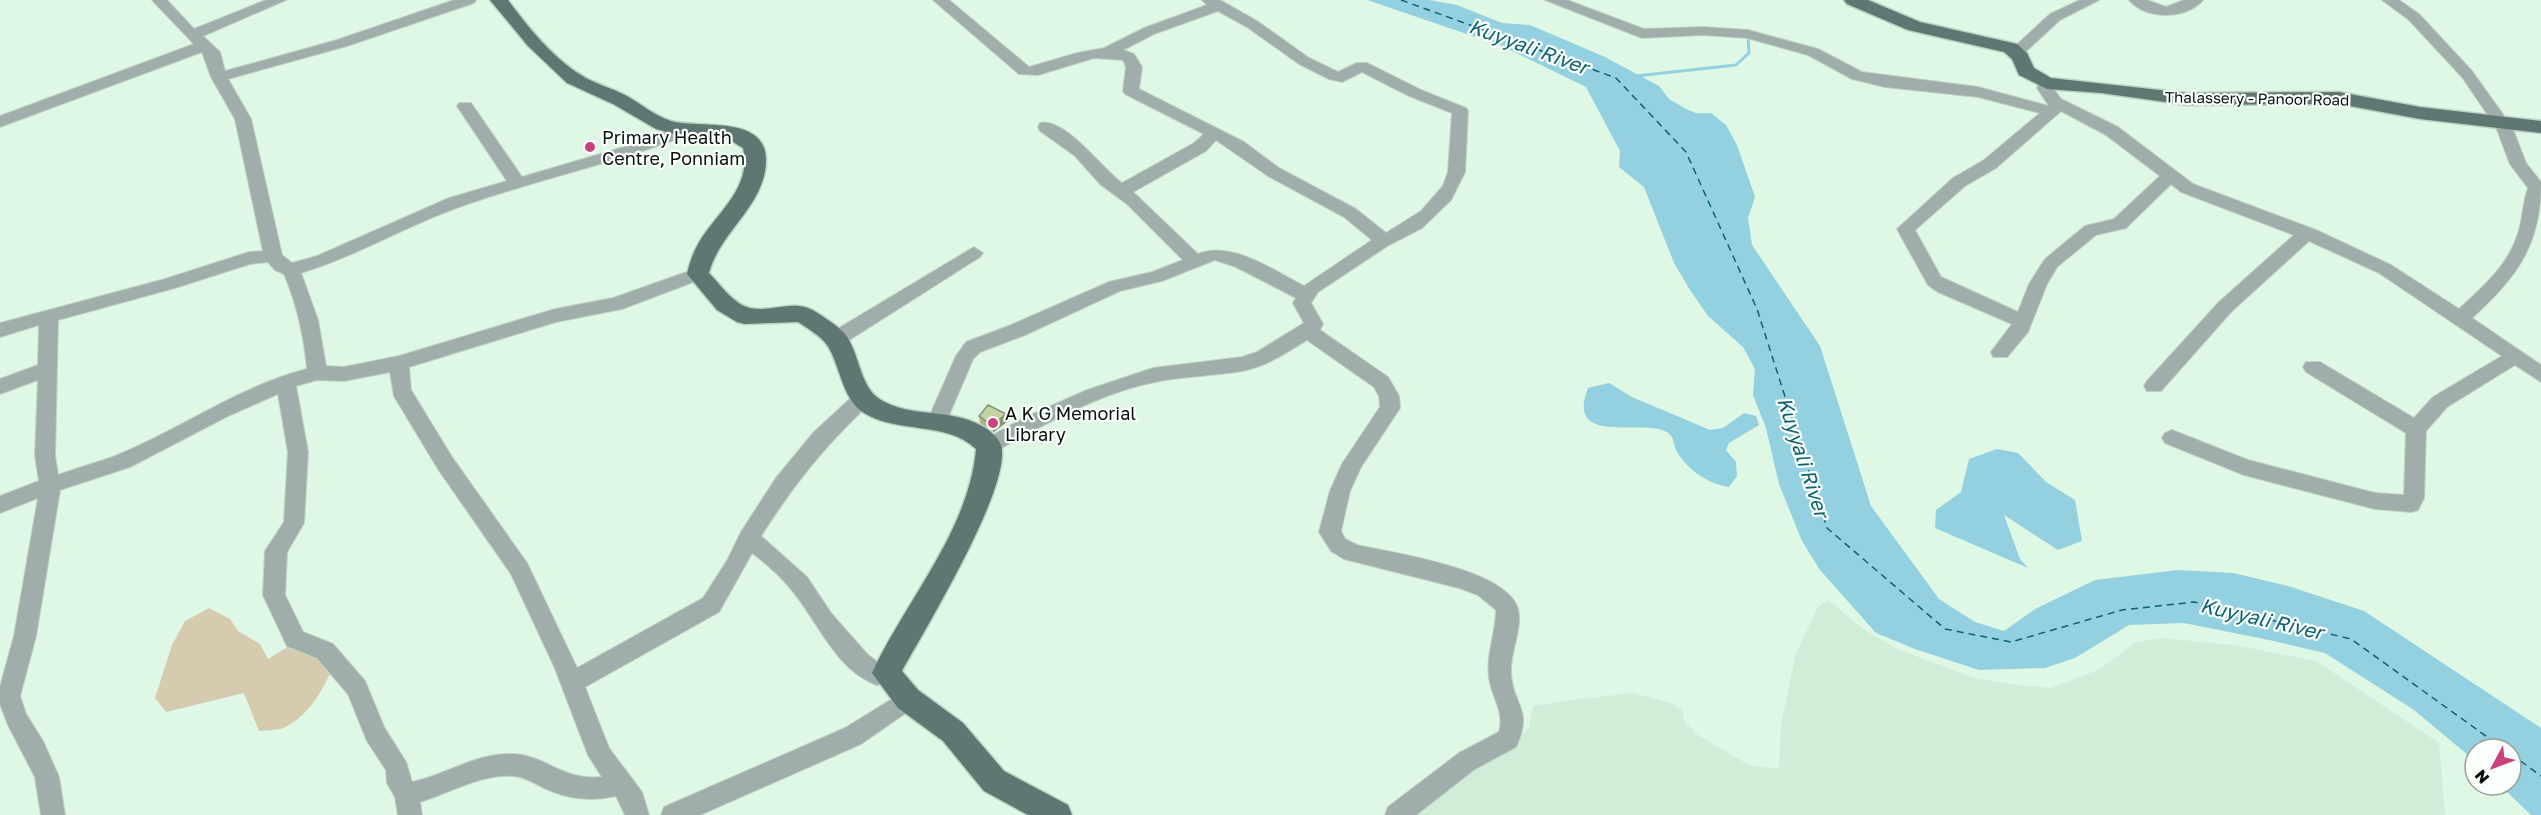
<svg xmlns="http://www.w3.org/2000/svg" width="2541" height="815" viewBox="0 0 2541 815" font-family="'Golos Text',sans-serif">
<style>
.built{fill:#d0eed7}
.green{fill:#d6cbae}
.water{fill:#93d1e0}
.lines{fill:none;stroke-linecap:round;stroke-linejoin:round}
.stream{stroke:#93d1e0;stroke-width:3}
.ferry{stroke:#0d6272;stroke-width:1.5;stroke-dasharray:7 5;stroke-linecap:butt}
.minor-casing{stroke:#bdd2c2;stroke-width:2}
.major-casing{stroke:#bdd2c2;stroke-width:3}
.minor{fill:#a0aeab;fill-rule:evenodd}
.major{fill:#5e7772;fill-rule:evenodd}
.wall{fill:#a9b58c}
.shaded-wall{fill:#899472}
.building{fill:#c4d3a3;stroke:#899472;stroke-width:1.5}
.poi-dot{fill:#ca417b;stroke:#fafffb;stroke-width:2}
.labels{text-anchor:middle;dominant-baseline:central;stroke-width:4.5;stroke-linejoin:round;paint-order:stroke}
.far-street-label{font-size:15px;fill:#08100b;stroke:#fafffb}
.poi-label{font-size:18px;fill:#08100b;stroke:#fafffb;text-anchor:start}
.water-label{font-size:20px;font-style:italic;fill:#0d6272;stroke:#fafffb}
</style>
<rect width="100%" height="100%" fill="#dff7e5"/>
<polygon class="built" points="1828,600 1862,628 1895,648 1971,677 2009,684 2051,688 2100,669 2136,642 2165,638 2240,646 2316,661 2439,743 2445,815 1409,815 1449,781 1510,750 1529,727 1533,706 1573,700 1633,693 1674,704 1683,711 1684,721 1698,735 1749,765 1779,769 1781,725 1796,653 1818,607"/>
<path class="green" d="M209 608 230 619 238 631 260 644 268 659 289 646 304 645 331 671C321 694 306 718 283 728 276 731 266 730 259 731L244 693 166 712 155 698 172 645 185 621Z"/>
<g class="water">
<polygon points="1367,0 1429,0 1457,5 1502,23 1530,25 1605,57 1659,86 1669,99 1686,109 1696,113 1711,113 1726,125 1737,145 1755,197 1748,218 1752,245 1820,346 1871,506 1939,599 1975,622 2004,631 2035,609 2095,580 2178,570 2233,573 2288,586 2364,611 2541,728 2541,815 2531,815 2500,785 2511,785 2511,749 2475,749 2475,761 2414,710 2325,653 2269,640 2184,623 2129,625 2075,658 2045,668 1979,670 1915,649 1876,633 1820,570 1802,541 1779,484 1766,428 1753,395 1755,369 1743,347 1708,316 1690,290 1674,263 1644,187 1619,167 1620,151 1586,87 1502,46"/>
<path d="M1609 383 1632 397 1710 430 1723 428 1744 413 1756 416 1759 425 1729 443 1726 450 1736 462 1737 476 1729 487C1708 484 1688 470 1677 452 1673 445 1675 437 1667 432 1642 418 1565 447 1588 388Z"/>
<polygon points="1997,449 2018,453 2046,482 2075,500 2082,541 2058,550 2004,515 2020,559 2028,568 1935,528 1936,510 1961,492 1969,459"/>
</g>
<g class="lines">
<polyline class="stream" points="1636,76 1736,65 1749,53 1748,35"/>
<g class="ferry">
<polyline points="1401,0 1616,78 1686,152 1757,309 1827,528 1945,629 2011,642 2122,610 2194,602 2351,639 2504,749"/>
<polyline points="2511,754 2541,776"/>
</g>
<defs>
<g id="minor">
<path d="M152 0H167L194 29 266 0H286L203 36 220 52 225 71 337 40 454 0H476L474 3 347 46 228 79 251 119 282 255 292 263 317 256 449 198 507 181 457 106 459 103H471L522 177 634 144 681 125H693L695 129 693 133C617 163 538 179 462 206 407 225 357 256 301 273L318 320 326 366 344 367 399 356 555 309 613 298 698 268 704 270 707 274 704 278 622 309 556 322 409 367 411 390 452 457 527 563 577 668 703 598 728 559 741 532 776 478 813 433 855 394 862 392 869 394 872 399 869 404C823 448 795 483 761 536L807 577 831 613 867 654 880 664 894 666 897 673 894 680 877 685C835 670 817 619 790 588 779 575 766 563 752 553L719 612 585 687 609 748 642 792 649 815H625L616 796C590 802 568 799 544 788 534 783 525 777 513 776 481 774 450 793 420 802L422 815H398L395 797 387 783 386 770 367 741 348 694 317 658 287 646 263 595 265 551 284 522 288 452 278 394 228 416 130 467 60 490 36 636 20 696 26 714 43 741 59 777 65 815H41L35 777 8 725 0 704V687L14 636 38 498 0 513V496L39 481 35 456 38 380 0 394V379L38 365 39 325 0 337V323L165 279 249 252 263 251 235 119 211 77 202 52 0 127V116L194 44ZM268 262 275 270 284 274C297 304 304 336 307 369 239 386 180 430 115 456 96 463 77 468 58 475L55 456 58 320 175 288 250 264ZM390 372 394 396 438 469 511 574 554 666 588 755 602 777C562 781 547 756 514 754 477 752 446 775 412 782L406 762 384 727 365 681 333 644 303 632 285 595 287 552 304 523 308 452 296 386 317 380 344 381Z"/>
<path d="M933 0H949L1029 67 1077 53 1104 48 1144 28 1207 5 1202 0H1220L1257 21 1309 58 1338 72 1357 63H1367L1421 90 1466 108 1468 111 1465 172 1451 200 1422 228 1389 245 1318 292 1311 303 1323 324 1320 330 1388 377 1399 396 1400 408 1361 467 1350 491 1341 531 1345 539 1357 545C1393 553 1507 569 1518 609 1523 628 1510 652 1511 672 1512 706 1534 708 1516 747L1475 769 1416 815H1385L1388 807 1459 753 1499 732C1505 711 1491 697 1489 677 1486 654 1496 633 1496 610L1478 595 1459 588 1344 559 1331 551 1319 532 1330 491 1342 464 1380 407 1379 396 1374 387 1307 340C1287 352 1266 367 1242 371 1213 376 1184 376 1155 382 1100 393 1045 424 996 451L989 454 982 451 979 446 982 441 1026 417 1087 390 1153 368 1242 357 1257 352 1304 323 1293 303 1296 298 1236 267 1215 260 1162 281 1120 291 1025 335 980 352 973 359 944 427 937 429 930 427 927 422 956 356 966 342 1011 325 1109 282 1152 272 1183 260 1127 204 1101 185 1075 156 1040 131 1038 127 1040 123C1065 117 1103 170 1122 183L1194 143 1204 134 1125 94 1123 91 1126 67 1123 60 1094 58 1038 75 1019 74ZM1218 11 1247 27 1299 64 1329 79 1342 82 1362 72 1409 96 1452 113 1448 172 1443 186 1421 211 1386 233 1356 209 1279 168 1244 142 1139 89 1142 67 1134 54 1123 50 1154 34ZM1216 140 1268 176 1344 217 1372 240 1304 286C1274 271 1232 240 1198 254L1133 192 1206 151Z"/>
<path d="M1545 0H1567L1644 29 1703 27 1748 30 1818 49 1862 72 1978 87 2049 106 2037 88 2041 80H2053L2055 83 2053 88 2061 99 2118 127 2193 184 2316 230 2391 265 2459 309C2483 287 2510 264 2519 230 2523 216 2523 202 2528 188L2510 164 2496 127 2462 77 2409 20 2382 0H2399L2419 14 2472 71 2512 127 2526 163 2541 182C2541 245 2517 277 2472 318L2541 365V382L2515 365 2447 407 2426 431 2424 498 2418 510 2411 512 2375 509 2244 475 2165 443 2162 438 2165 433 2172 430 2248 460 2375 493 2404 495 2406 433 2306 372 2303 367 2306 362H2320L2414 418 2433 397 2502 356 2379 273 2309 241 2231 312 2161 391H2147L2144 386 2147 381 2219 302 2294 235 2181 192 2171 184 2126 228 2096 235 2057 267 2047 284 2028 332 2007 357H1993L1991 352 2012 324 1938 292 1928 285 1897 229 1953 178 1984 160 2040 113 1978 97 1885 87 1852 79 1808 55 1747 38 1703 35 1642 38ZM2061 111 2106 135 2160 176 2114 219 2085 226 2045 259 2029 284 2018 312 1941 277 1915 230 1965 186 1996 168Z"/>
<polygon points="2080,0 2099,0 2060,20 2021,56 2011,56 2008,53 2011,50 2050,14"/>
<path d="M2129 0H2147L2166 7 2184 0H2203C2186 20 2146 20 2129 0Z"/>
<polygon points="974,247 983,253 980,257 843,344 829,344 827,339 829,334"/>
<polygon points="908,689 916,692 920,699 916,706 861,744 700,815 661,815 664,807 845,728"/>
</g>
<g id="major">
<path d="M490 0H508C527 26 553 58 581 75 595 84 612 88 627 96 641 104 655 116 671 121 698 129 766 114 766 160 766 205 720 231 709 273 720 284 733 304 750 308 773 313 794 298 816 312 825 318 838 326 845 334 860 353 859 387 881 400 911 418 951 408 982 426 988 429 998 437 1001 445 1013 485 924 631 902 671L918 690 963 723 1004 771 1068 805 1072 815H1028L984 791 943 741 898 708 872 673C906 600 969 531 976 449 947 421 898 434 864 413 841 398 841 366 827 345 821 336 807 328 798 322L745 324 737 322 717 310 687 274C690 261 694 250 701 239 720 210 752 186 743 148L728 139 674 134 656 129 613 104 567 83 528 46Z"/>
<polygon points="1844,0 1868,0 1920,22 2017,44 2027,53 2034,68 2051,78 2187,93 2339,92 2420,107 2541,121 2541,133 2420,119 2339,104 2187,105 2101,93 2047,89 2019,75 2012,59 2004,52 1908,30 1847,4"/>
</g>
</defs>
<use href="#minor" class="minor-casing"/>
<use href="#major" class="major-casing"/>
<use href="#minor" class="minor"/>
<use href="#major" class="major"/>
</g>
<polygon class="wall" points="1006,414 1008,421 994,432 980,423 979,416"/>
<polygon class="shaded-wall" points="1006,414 1008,421 994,432 992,425"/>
<polygon class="building" points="988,405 1006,414 992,425 979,416"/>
<g class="poi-dot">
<circle cx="590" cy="147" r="6"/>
<circle cx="993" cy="423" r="6"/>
</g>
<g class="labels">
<g class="far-street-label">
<text transform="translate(2257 98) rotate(1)">Thalassery - Panoor Road</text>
</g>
<g class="poi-label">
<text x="602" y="137">Primary Health<tspan x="602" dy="21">Centre, Ponniam</tspan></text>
<text x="1005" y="413">A K G Memorial<tspan x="1005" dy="21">Library</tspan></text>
</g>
<g class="water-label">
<text transform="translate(1529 46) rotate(20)">Kuyyali River</text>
<text transform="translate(1804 457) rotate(72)">Kuyyali River</text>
<text transform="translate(2262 618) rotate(13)">Kuyyali River</text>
</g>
</g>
<g transform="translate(2493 767) rotate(229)"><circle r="28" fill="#fafffb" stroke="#999f9b" stroke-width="1.5"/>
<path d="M0-4.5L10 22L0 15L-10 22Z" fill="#ca417b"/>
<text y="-9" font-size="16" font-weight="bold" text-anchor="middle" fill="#08100b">N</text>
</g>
</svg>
